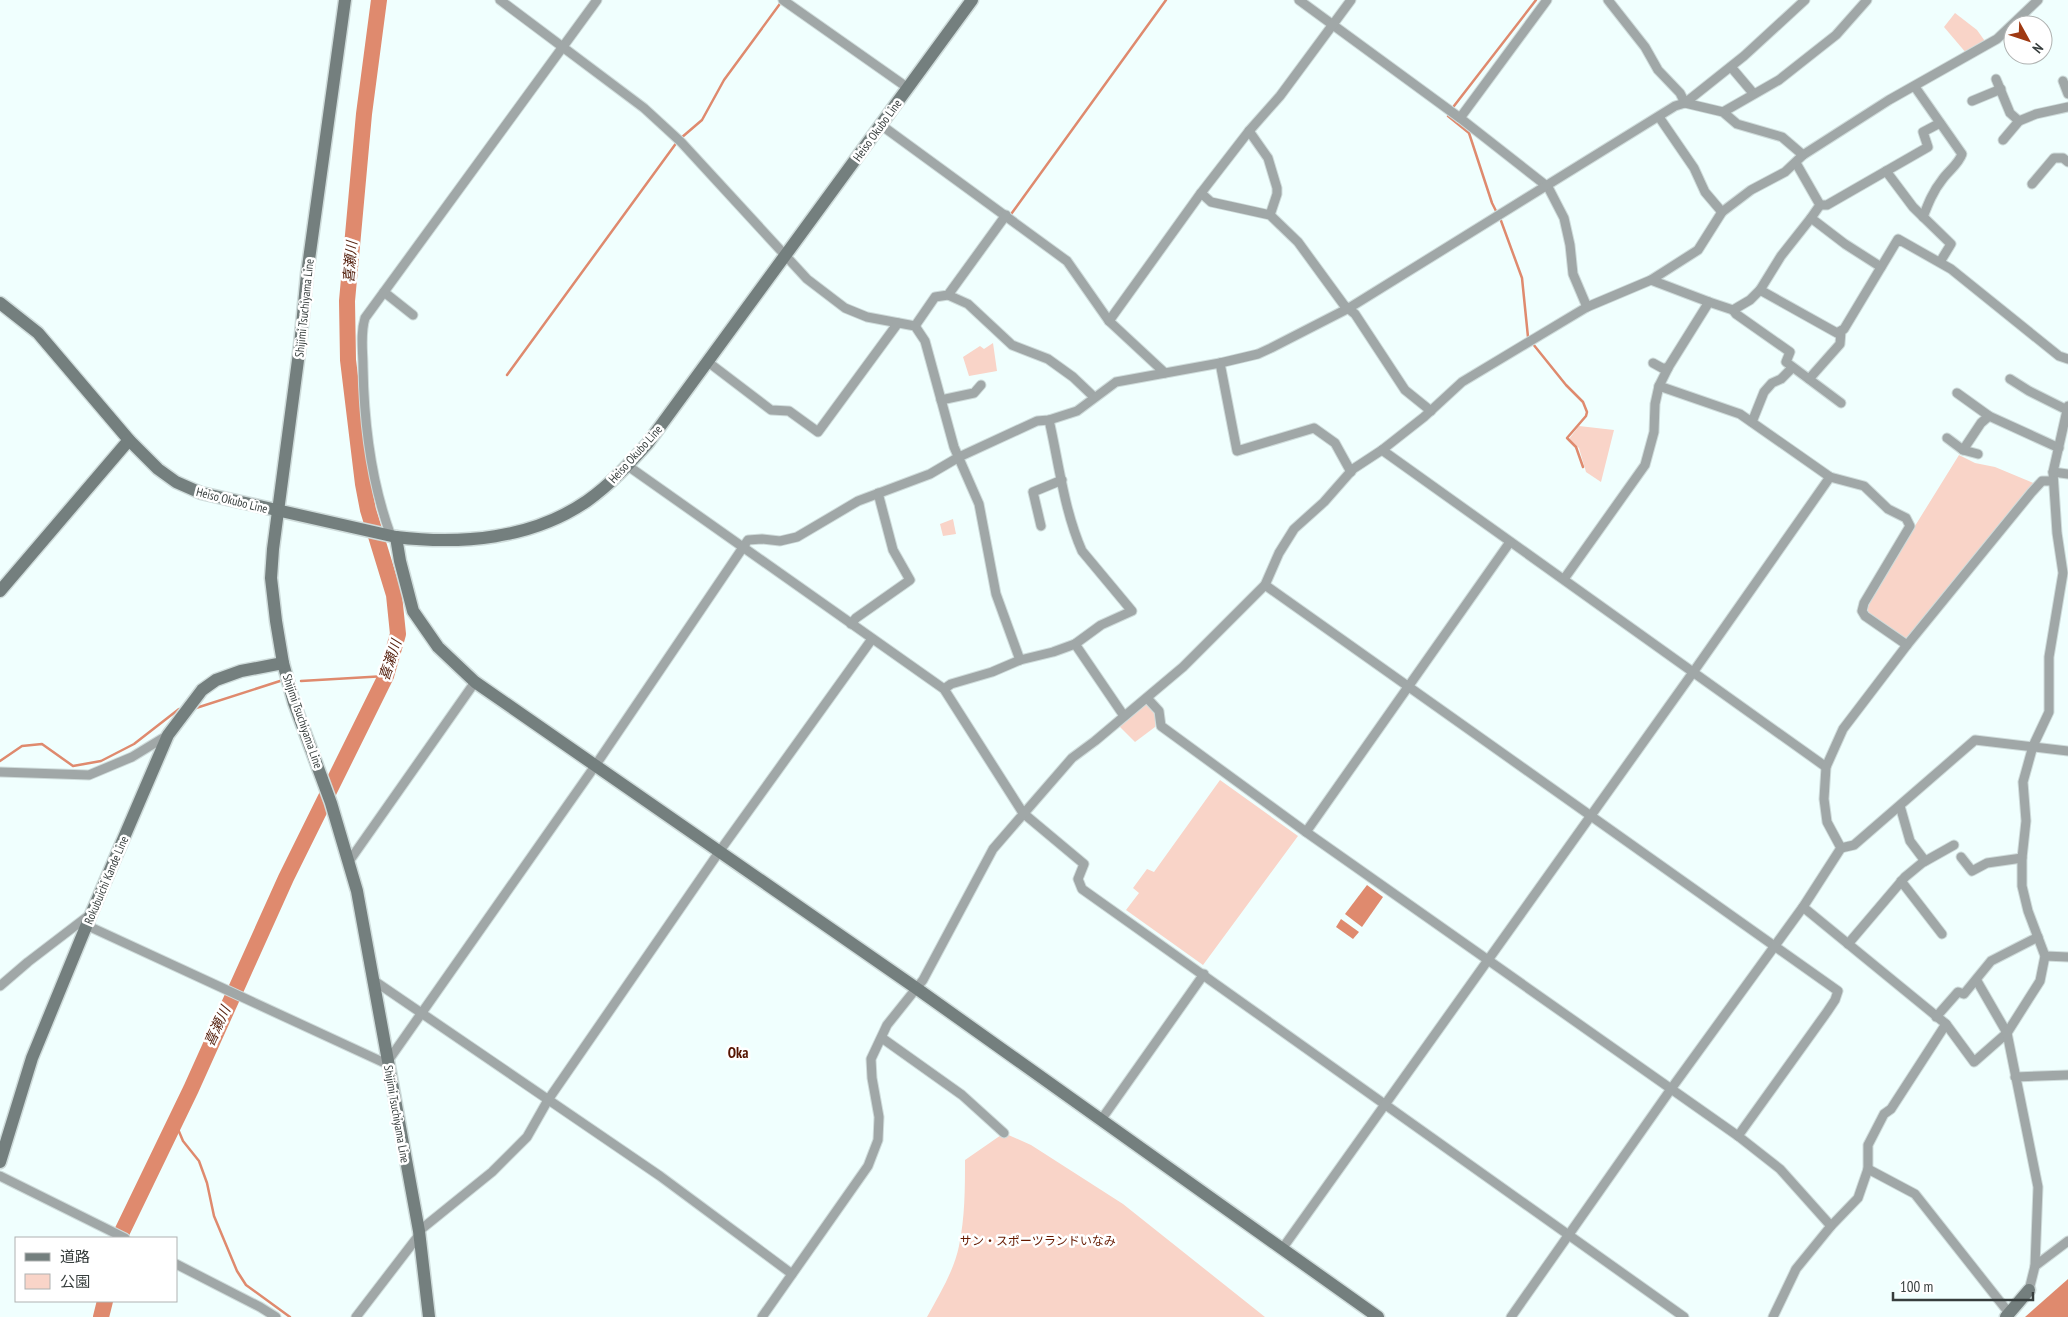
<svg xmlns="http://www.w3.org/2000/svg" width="2068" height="1317" viewBox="0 0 2068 1317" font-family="'PT Sans Narrow','Noto Sans JP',sans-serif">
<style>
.green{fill:#f9d4c8}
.water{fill:#df8a6e}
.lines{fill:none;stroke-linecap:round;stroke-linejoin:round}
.stream{stroke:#df8a6e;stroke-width:2.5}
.river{stroke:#df8a6e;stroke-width:16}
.street-casing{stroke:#cfdcdb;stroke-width:11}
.secondary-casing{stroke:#cfdcdb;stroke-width:15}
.street{stroke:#a0a7a7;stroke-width:9}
.secondary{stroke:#747f7e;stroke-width:12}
.labels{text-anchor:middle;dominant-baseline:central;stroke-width:5;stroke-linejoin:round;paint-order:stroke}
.street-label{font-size:12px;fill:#373e3d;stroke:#fff}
.park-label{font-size:12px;fill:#661a00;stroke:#fff}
.water-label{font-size:14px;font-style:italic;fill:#521d0a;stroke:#fff}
.quarter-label{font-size:15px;font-weight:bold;fill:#551400;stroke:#fff}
</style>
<rect width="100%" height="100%" fill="#f0fffe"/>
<g class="green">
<polygon points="1955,13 1977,30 1987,44 1967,54 1944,27"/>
<polygon points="993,343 997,371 969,376 963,357 980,346 984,349"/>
<polygon points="1579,426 1614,430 1601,482 1586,472 1579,448 1569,439"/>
<polygon points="1959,455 1975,463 1995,467 2036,484 1907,642 1865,612 1869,600"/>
<polygon points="953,519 956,534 943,536 940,524"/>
<path d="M1145 703C1153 710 1157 715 1155 727L1135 742 1119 726Z"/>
<polygon points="1220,780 1298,836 1203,965 1126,910 1139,893 1133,888 1147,869 1154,872"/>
<path d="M1004 1133 1031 1145 1123 1204 1265 1317H927C939 1295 954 1271 959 1246 965 1217 965 1189 965 1160Z"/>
</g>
<g class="water">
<polygon points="1367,885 1383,897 1362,927 1345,914"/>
<polygon points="1341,919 1359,932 1353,939 1336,927"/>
<polygon points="2068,1279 2068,1317 2025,1317"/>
</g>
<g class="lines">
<g class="stream">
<polyline points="1454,106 1536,0"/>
<polyline points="1448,116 1469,133 1492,203 1497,213"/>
<polyline points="681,138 702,120 724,80 782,1"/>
<polyline points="1009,217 1166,0"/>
<polyline points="1500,218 1522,278 1528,337"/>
<polyline points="1533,344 1566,385 1583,402 1587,412 1586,416 1567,438 1576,447 1583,467"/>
<polyline points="507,375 677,142"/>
<polyline points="301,681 386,676"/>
<polyline points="193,709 280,681"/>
<polyline points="0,761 22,746 42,744 73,766 101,761 134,744 179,709"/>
<polyline points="175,1122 183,1141 199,1161 207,1183 214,1216 237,1271 246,1285 290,1317"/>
</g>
<g class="river">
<polyline points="119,1238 191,1089 286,878 386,676 398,634 394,595 368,510 363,484 348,360 347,301 364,114 379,0"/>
<polyline points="101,1317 105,1301"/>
</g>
<defs>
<g id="street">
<polyline points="500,0 644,108 681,142 807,279 845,308 867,317 915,326 925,341 954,447 979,504 996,594 1020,660"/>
<polyline points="783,0 908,88"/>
<polyline points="1299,0 1460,118 1548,187 1564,218 1570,245 1573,274 1587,307"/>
<polyline points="1608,0 1645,47 1658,70 1680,93 1685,103 1723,112 1737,124 1782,137 1803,155"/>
<polyline points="1731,67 1753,93"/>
<polyline points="1996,79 2010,113 2019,121"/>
<polyline points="2063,81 2068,94"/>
<path d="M1915 87 1962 154C1958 165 1948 171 1942 180 1933 191 1928 204 1923 217"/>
<polyline points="1972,101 2001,89"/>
<polyline points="1723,112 1779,80 1836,35 1867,0"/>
<polyline points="1659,117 1694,168 1705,192 1722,212"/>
<polyline points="1460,118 1547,0"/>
<polyline points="881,125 1067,261 1109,321 1165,373"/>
<polyline points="1249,131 1268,158 1277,188 1277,194 1270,215"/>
<polyline points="2003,140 2019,121 2036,114 2068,107"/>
<polyline points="1796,163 1820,205 1811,218 1845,244 1881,267"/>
<polyline points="1886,171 1913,207 1951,244 1940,262"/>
<polyline points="2032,184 2054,158 2063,158 2068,162"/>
<polyline points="1201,193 1211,202 1270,215 1298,242 1344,305 1355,314 1405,390 1431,411"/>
<polyline points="1820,205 1827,205 1928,147 1923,132 1940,123"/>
<polyline points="1651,280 1709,302"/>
<polyline points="1760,290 1781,256 1811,218"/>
<polyline points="384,292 413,315"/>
<polyline points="948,295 968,304 1012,345 1048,359 1073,377 1094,397"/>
<polyline points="1733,310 1736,314 1790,352 1786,362 1841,403"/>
<polyline points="1109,321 1201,193 1249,131 1280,96 1351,0"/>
<polyline points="915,326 935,297 948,295 1006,215"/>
<polyline points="708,362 771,410 789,411 818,432 898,323"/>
<polyline points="1220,363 1237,451 1314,428 1335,443 1351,472"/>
<polyline points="1653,363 1662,368 1668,368"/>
<polyline points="1809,379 1840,344 1841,331"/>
<polyline points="2010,379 2029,391 2067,410"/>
<polyline points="1659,386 1740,414 1830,477 1864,486 1888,509 1906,518 1910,526 1864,603 1862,611 1865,616 1907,645"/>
<polyline points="1957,393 1989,416 2059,448"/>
<polyline points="941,400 974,393 981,385"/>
<path d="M1049 420C1059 464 1064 510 1082 551L1132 611 1101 625 1075 644"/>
<polyline points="1752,422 1764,392 1772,383 1781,379 1792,368"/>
<polyline points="1947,438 1963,450 1978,454"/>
<polyline points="1382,450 1826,767"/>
<polyline points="1963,450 1981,423 1989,416"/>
<polyline points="628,466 944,689 1023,813 1084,864 1078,879 1082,889 1684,1317"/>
<polyline points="2053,472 2068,474"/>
<polyline points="1041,526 1033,492 1062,480"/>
<path d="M391 536C371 482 364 425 363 367 363 351 360 334 365 318L597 0"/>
<polyline points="1564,579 1645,465 1654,432 1655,404 1659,386 1669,366 1709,302 1733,310 1750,300 1760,290 1837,333 1844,329 1898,239 1951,269 2059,356 2068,359"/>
<polyline points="1265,585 1838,991 1835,1000 1827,1012 1738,1136"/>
<polyline points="851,624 856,618 910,580 893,550 878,493"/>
<polyline points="944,689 951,684 992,672 1020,660 1053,652 1075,644 1124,716"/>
<polyline points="1147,698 1159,711 1161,726 1306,832 1738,1136 1780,1169 1831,1226"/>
<polyline points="0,772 89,775 132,757 168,735"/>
<polyline points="1900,806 1910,841 1925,861"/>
<polyline points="1306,832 1510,542"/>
<polyline points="1841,848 1854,845 1975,740 2068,751"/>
<polyline points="1961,857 1972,871 1987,863 2022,858"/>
<polyline points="350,860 475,682"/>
<polyline points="1901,881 1942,934"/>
<polyline points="1803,907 1946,1024 1974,1062 2007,1033 1977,981"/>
<polyline points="86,925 389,1065"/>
<polyline points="1848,944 1905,877 1922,863 1954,845"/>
<polyline points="2045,956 2068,957"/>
<polyline points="373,980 660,1176 792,1274"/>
<polyline points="0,986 28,962 92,913"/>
<polyline points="1936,1017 1958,992 1964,994 1991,961 2038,937"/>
<polyline points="882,1038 962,1095 1004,1133"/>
<polyline points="388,1061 595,766 748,540 762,539 780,541 797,537 858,501 930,474 959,457 1037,421 1049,420 1077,411 1116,382 1220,363 1258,354 1271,348 1349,308 1675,106 1685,103 1744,56 1805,0"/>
<polyline points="2015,1077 2068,1075"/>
<polyline points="1101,1120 1204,974"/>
<polyline points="1868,1169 1868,1145 1884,1114 1891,1109 1946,1024"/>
<polyline points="0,1176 125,1238"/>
<polyline points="419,1231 492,1172 527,1137 548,1100 719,852 872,639"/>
<polyline points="1282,1249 1694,671 1830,477"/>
<polyline points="176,1264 260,1307 276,1317"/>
<polyline points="2035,1266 2068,1241"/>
<polyline points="2029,1290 2035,1266 2038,1187 2007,1033 2040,981 2045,956 2028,911 2022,886 2022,858 2026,821 2023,782 2033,746 2049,712 2049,657 2063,573 2057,533 2053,472 2068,406"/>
<polyline points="356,1317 419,1235"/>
<polyline points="762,1317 868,1166 878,1140 879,1117 872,1078 871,1059 887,1025 923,980 993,849 1072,758 1095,741 1183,667 1265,585 1279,553 1294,529 1324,502 1353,469 1382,450 1424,417 1462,382 1587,307 1651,280 1698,250 1722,212 1751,190 1785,172 1803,155 1889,100 1997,39 2038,0"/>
<polyline points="1511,1317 1671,1089 1803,907 1841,848 1827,822 1824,799 1826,767 1843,729 1907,645 2031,493 2042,481 2053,481"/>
<polyline points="1773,1317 1796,1269 1831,1226 1858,1198 1868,1169 1915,1194 2009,1313"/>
</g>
<g id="secondary">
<polyline points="345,0 307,274 300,345 273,549 271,578 276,621 283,663 294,703 331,803 357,891 419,1231 429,1317"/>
<path d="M0 303 38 333 129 440 158 469 176 482 201 493 396 537C461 545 532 539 587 501 611 484 629 464 648 443L972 0"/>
<polyline points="396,537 400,561 413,611 438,647 475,682 916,988 1378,1317"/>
<polyline points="0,591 129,440"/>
<polyline points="0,1162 32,1058 92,912 168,735 202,690 216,680 241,671 283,663"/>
<polyline points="2006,1317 2029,1290"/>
</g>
</defs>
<use href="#street" class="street-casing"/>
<use href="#secondary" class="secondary-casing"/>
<use href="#street" class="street"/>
<use href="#secondary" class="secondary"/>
</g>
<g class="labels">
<g class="street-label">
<text transform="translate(877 130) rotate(-54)">Heiso Okubo Line</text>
<text transform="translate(304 308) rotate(-84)">Shijimi Tsuchiyama Line</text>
<text transform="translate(635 454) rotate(-48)">Heiso Okubo Line</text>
<text transform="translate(232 500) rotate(14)">Heiso Okubo Line</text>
<text transform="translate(303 721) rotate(71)">Shijimi Tsuchiyama Line</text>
<text transform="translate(106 880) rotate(-67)">Rokubuichi Kande Line</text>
<text transform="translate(397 1114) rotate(80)">Shijimi Tsuchiyama Line</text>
</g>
<g class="park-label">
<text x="1038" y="1240">サン・スポーツランドいなみ</text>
</g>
<g class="water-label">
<text transform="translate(350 262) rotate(-85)">喜瀬川</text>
<text transform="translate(390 660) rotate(-72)">喜瀬川</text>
<text transform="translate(217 1026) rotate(-65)">喜瀬川</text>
</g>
<g class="quarter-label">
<text x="738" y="1052">Oka</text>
</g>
</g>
<rect x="15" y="1237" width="162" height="65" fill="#ffffff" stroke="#afb2b1"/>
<rect x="25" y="1253" width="25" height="8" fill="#747f7e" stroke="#afb2b1"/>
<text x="60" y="1262" font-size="15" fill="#373e3d">道路</text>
<rect x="25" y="1274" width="25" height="15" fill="#f9d4c8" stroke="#afb2b1"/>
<text x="60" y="1287" font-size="15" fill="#373e3d">公園</text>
<g transform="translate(2028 40) rotate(130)"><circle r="24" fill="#ffffff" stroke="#afb2b1"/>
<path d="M0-4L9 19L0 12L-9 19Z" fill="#9f3912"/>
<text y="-8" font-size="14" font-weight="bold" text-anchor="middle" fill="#373e3d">N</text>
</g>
<path d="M1893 1292v8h140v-8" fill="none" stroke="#373e3d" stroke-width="2.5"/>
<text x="1900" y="1292" font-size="15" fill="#373e3d" stroke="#ffffff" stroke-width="4" paint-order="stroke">100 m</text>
</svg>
